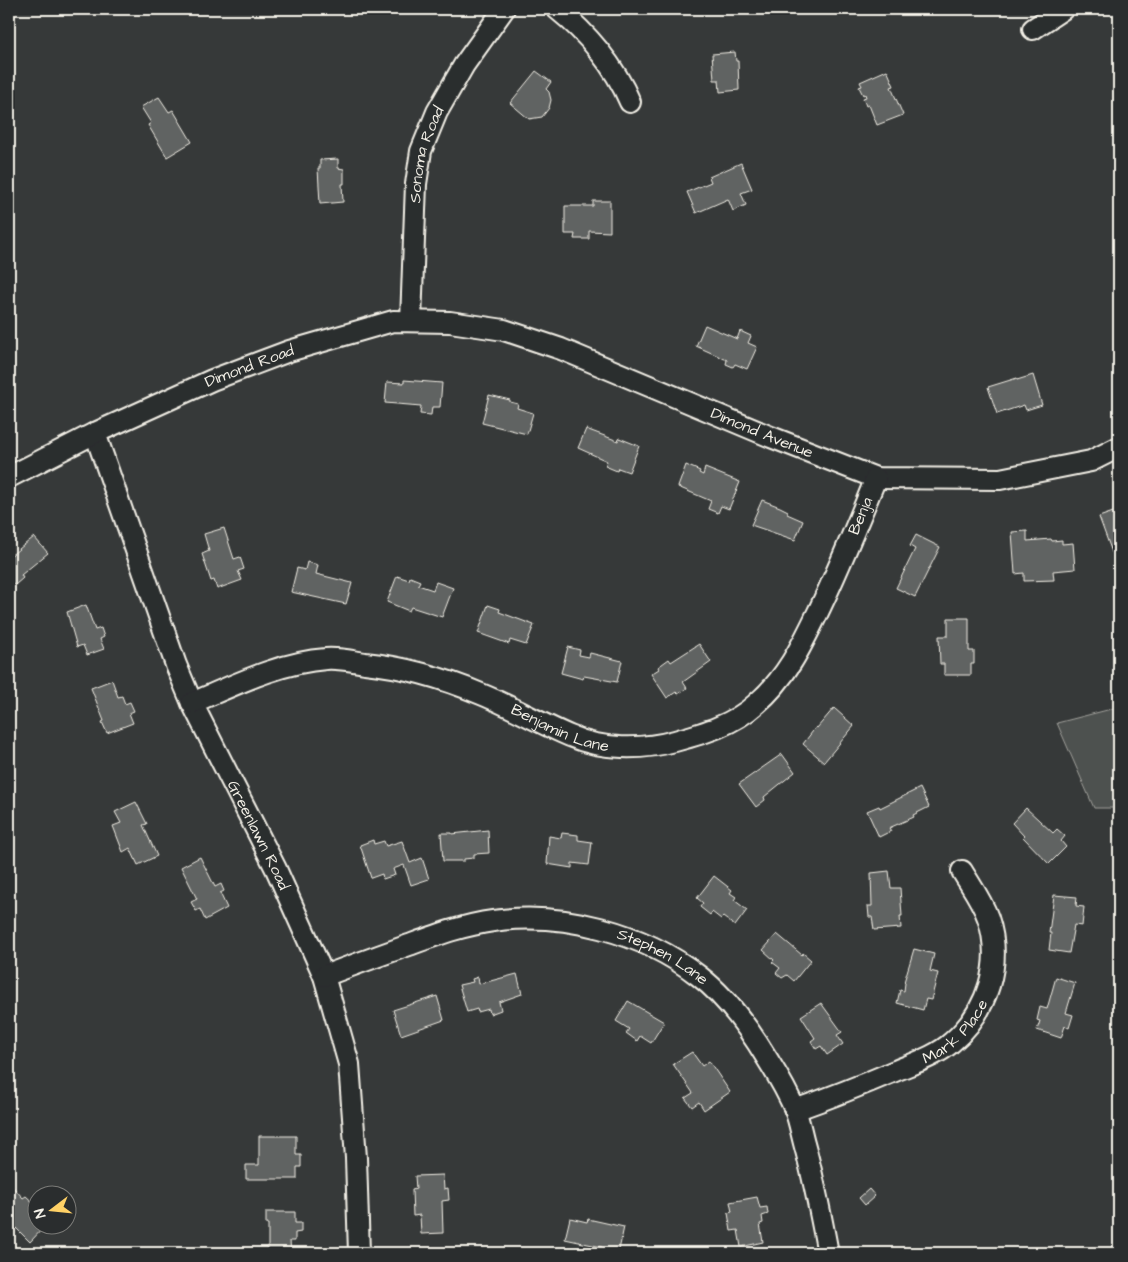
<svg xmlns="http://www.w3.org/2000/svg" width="1128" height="1262" viewBox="0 0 1128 1262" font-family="'Architects Daughter',sans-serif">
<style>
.green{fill:#4e514f;stroke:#a1a19c}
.building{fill:#616362;stroke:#f4f1e8}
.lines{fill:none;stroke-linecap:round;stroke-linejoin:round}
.minor-casing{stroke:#f4f1e8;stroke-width:24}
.minor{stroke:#2a2d2e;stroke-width:20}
.labels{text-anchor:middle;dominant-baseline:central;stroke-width:4;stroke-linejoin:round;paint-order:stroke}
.street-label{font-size:16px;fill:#f4f1e8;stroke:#2a2d2e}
</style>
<rect width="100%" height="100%" fill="#363939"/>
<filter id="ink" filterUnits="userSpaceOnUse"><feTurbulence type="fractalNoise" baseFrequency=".02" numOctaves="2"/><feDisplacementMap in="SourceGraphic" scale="10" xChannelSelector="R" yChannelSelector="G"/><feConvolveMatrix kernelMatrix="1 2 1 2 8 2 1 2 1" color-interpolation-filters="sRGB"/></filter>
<g filter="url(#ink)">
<polygon class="green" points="1119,707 1119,808 1094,808 1057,723"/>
<g class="building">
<polygon points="735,52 736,61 738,61 739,90 720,92 719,80 714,80 712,54"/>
<polygon points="887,70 894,86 891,87 903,115 877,125 869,105 866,106 863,98 866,97 865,94 863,95 859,87 862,86 860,82"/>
<polygon points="536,71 551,82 546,89 549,92 551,100 549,108 542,117 529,119 510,103"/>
<polygon points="159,97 169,112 173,110 192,142 167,157 148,125 151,123 141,107"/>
<polygon points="338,159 338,168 344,169 344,184 342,184 343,202 320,204 318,168 320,168 320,160"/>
<polygon points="741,163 752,189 741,193 746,205 733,211 728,199 696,213 687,192 711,182 709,177"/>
<polygon points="593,201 610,201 610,232 589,231 589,239 574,239 575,234 565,234 565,206 593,206"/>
<polygon points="705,325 737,339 740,331 751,336 748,343 757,347 747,369 735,364 733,367 726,364 727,360 696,346"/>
<polygon points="1033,375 1042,405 1026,410 1024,405 997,414 988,387 1017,378 1017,380"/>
<polygon points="404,380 442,383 440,407 432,407 431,415 420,414 421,406 385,403 387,382 404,383"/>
<polygon points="489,395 510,400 510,402 518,404 517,408 533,413 527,434 482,423"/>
<polygon points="586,429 618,441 619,438 639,446 629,472 618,468 617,471 605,466 607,461 578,448"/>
<polygon points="686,465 700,471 699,473 703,475 705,468 740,482 729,509 721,506 718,513 708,509 711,501 678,487"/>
<polygon points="762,500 780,507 788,511 787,514 803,521 795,540 751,525"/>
<polygon points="1116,511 1119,519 1119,553 1113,555 1099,517"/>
<polygon points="224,528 234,559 240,557 244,569 238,571 242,580 217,589 214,580 211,581 202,554 209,551 204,534"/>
<polygon points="1027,531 1027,541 1051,539 1052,541 1062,540 1062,544 1073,543 1075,569 1053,571 1054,580 1024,581 1024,573 1015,574 1012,532"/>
<polygon points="916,535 940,547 915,597 896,588 915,549 910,546"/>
<polygon points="34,537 48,553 21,575 23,578 15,585 12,583 9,586 9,557"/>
<polygon points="307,562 318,565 316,574 352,583 346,604 291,592 297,568 305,570"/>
<polygon points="397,576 409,580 410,577 420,581 418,585 433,590 436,582 453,588 442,617 411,607 409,611 387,602"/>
<polygon points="86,605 95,630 101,628 104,637 100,639 104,649 87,655 83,645 77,647 67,612"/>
<polygon points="488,605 500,609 499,612 534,625 526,645 510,640 509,644 478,633"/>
<polygon points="948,618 969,618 969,651 974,651 974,664 971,664 971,675 944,675 944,664 940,664 939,636 948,636"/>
<polygon points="699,644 711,662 683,682 687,688 678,694 676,692 667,698 651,674 659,669 658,667 669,659 671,662"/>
<polygon points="568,647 580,650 579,655 589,657 590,653 622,661 617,682 584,676 583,679 561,673"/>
<polygon points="112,680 118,697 122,696 125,704 130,702 134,711 129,713 133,723 107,733 102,722 104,721 91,688"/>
<polygon points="834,708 854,726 824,762 803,744 816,727 817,728"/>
<polygon points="782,754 795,772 764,797 765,800 756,807 739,784"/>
<polygon points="920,788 929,807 913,815 914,817 889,828 891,831 879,837 867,811 879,806 880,808"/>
<polygon points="136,802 147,824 143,825 157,856 138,865 130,848 123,852 113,826 121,823 115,812"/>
<polygon points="1026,808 1053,833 1057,829 1065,836 1061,841 1066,847 1049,864 1023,837 1024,836 1012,823"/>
<polygon points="488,830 489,853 474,854 474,858 464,859 464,861 443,861 441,833 452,833 452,834"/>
<polygon points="562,833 578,835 578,840 592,842 589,865 572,863 572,868 547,864 549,836 561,838"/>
<polygon points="373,840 374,844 384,841 386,846 402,841 410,863 422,858 429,879 411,885 404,865 393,869 395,875 383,879 382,874 371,878 360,845"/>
<polygon points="200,857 215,887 221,884 224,891 220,893 227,908 205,920 200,909 196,911 191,902 197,899 181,867"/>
<polygon points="889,871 891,888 900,888 902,916 900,916 901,928 874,930 872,917 869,917 868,906 872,906 871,873"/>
<polygon points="714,876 732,890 730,893 736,897 734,900 747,910 735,926 723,917 721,919 712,912 710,915 700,907 703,903 697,898"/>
<polygon points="1054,895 1077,897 1076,906 1084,907 1082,926 1074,925 1069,953 1049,950 1051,933 1049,933"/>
<polygon points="777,934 802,955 803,953 811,960 794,981 787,975 782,978 776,973 780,968 772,962 774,960 763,950"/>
<polygon points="914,949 934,954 930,971 938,973 931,1000 926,999 923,1010 897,1003 900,990 904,991 905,983 904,982"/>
<polygon points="517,974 522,994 499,1002 501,1010 490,1014 489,1009 478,1012 477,1009 467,1012 459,985 473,982 472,979 478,977 479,984"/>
<polygon points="1056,977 1075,983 1066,1013 1073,1015 1069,1028 1065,1026 1061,1038 1037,1030 1040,1021 1037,1020 1040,1007 1047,1009"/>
<polygon points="437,996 444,1020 401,1035 393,1010"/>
<polygon points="628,1001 664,1022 651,1043 640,1036 637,1041 626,1033 629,1029 616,1021"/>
<polygon points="821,1003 842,1032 837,1035 843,1044 827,1055 821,1046 816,1049 811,1041 815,1038 801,1016"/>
<polygon points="692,1052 702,1066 709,1061 730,1092 704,1110 699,1102 692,1107 685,1098 693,1093 673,1064"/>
<polygon points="259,1136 296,1136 296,1155 301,1155 301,1167 297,1167 297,1179 246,1179 246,1165 259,1165"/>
<polygon points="443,1175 444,1189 448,1188 449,1200 442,1201 443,1233 421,1234 420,1215 413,1216 412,1190 416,1189 415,1176"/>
<polygon points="13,1187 23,1198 26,1196 38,1207 38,1224 47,1224 30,1242 16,1228 14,1230 9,1225 12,1221 9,1219 9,1192"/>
<polygon points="869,1189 875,1196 865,1205 859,1198"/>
<polygon points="757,1197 760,1208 767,1207 768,1214 762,1216 763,1223 760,1224 763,1242 741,1247 738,1230 731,1231 728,1213 732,1212 730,1202"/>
<polygon points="266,1212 295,1212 295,1223 301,1223 301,1232 295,1233 295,1241 290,1241 291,1253 268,1253 268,1224 266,1224"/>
<polygon points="570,1218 587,1222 588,1219 624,1227 619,1250 612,1249 611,1253 600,1253 602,1247 565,1239"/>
</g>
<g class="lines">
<defs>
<g id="minor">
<path d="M557 9C587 33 615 66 630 102"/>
<polyline points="1033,29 1063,9"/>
<path id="s1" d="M411 321 416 184 421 151 437 112 464 65 504 9"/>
<path id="s2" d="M95 433 176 665 192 703 276 869 324 976 349 1064 356 1158 359 1253"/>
<path id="s3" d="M9 477 95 433 212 380 289 351 393 321 450 322 504 330 561 349 771 437 876 478 1000 479 1091 461 1119 447"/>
<path id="s4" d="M192 703C234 685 281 662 326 659 339 658 352 661 365 663 405 667 443 678 481 694 511 706 539 723 570 736 602 750 642 750 675 741 704 733 733 725 756 704 787 678 803 643 820 608 840 566 858 522 876 478"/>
<path id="s5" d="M324 976C353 965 381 955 409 945 437 935 464 925 493 921 562 911 643 932 699 976 728 998 750 1030 768 1060 778 1076 788 1093 795 1110 799 1120 801 1132 804 1143 814 1179 821 1216 828 1253"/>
<path id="s6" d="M795 1110C829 1098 862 1085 895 1071 914 1063 937 1056 952 1042 988 1011 1003 963 988 918 982 901 971 886 962 871"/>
</g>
</defs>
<use href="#minor" class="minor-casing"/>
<use href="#minor" class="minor"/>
</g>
</g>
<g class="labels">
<g class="street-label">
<text stroke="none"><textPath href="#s1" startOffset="168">Sonoma Road</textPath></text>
<text stroke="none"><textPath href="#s3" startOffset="265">Dimond Road</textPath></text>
<text stroke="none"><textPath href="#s3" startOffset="805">Dimond Avenue</textPath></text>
<text stroke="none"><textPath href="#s4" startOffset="814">Benja</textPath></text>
<text stroke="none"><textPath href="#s4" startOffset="388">Benjamin Lane</textPath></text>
<text stroke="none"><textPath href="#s2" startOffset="435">Greenlawn Road</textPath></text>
<text stroke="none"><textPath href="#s5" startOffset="355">Stephen Lane</textPath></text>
<text stroke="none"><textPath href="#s6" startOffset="181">Mark Place</textPath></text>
</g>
</g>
<rect width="1128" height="1262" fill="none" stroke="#2a2d2e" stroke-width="30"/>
<rect x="15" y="15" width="1098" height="1232" fill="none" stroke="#f4f1e8" stroke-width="2" filter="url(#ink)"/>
<g transform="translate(52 1210) rotate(254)"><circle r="24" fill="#2a2d2e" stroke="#7b7b78"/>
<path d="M0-4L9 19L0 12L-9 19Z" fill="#ffd166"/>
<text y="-8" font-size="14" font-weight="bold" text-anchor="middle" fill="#f4f1e8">N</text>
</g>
</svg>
